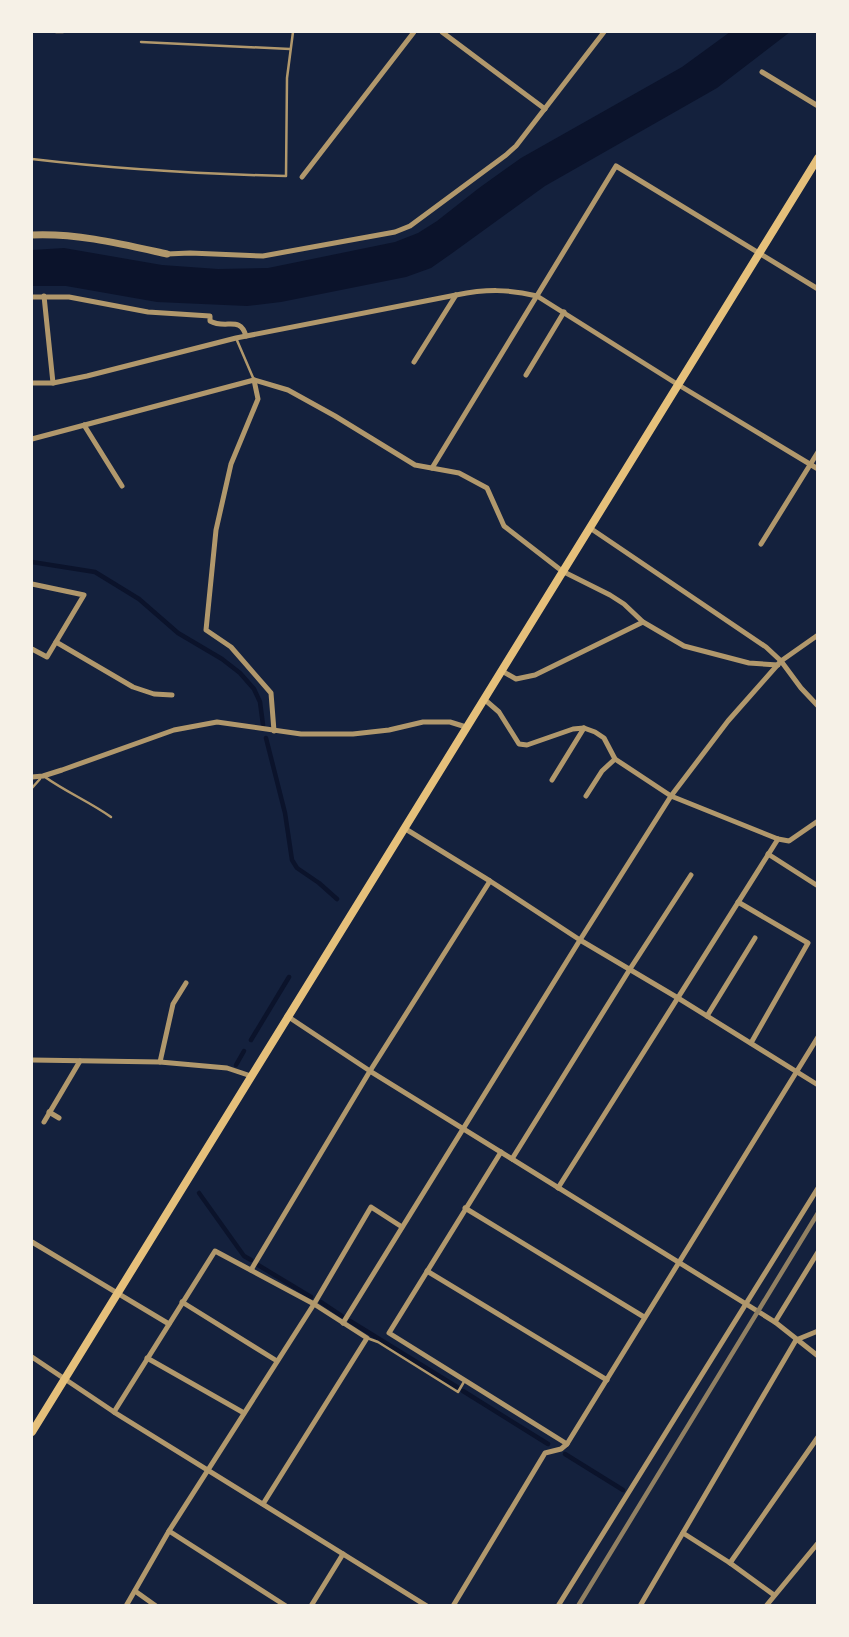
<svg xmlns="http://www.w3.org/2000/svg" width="849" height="1637" viewBox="0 0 849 1637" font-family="'Space Grotesk',sans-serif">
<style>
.water{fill:#0b132b}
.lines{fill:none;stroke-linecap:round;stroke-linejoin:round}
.stream{stroke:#0b132b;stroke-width:4.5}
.service{stroke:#b1986c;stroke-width:2.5}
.minor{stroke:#b1986c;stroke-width:5}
.tertiary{stroke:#b1986c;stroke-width:7}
.secondary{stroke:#e5c07b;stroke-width:8}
.rail{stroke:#918062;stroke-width:4.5}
</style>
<rect width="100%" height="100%" fill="#14213d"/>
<polygon class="water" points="730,32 790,32 717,88 545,186 451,254 431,268 406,277 281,302 247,306 157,302 66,286 32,286 32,250 64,248 162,265 218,269 268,268 395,242 418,233 437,221 479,188 521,158 682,67"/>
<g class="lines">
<g class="stream">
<polyline points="32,562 95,572 139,599 178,633 222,659 240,673 254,689 260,702 263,725"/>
<polyline points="266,738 285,813 292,860 297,868 319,883 337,899"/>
<polyline points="251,1040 289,977"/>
<polyline points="236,1065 244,1051"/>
<polyline points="199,1193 244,1256 251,1260"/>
<polyline points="258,1265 311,1297"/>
<polyline points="321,1302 342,1316"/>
<polyline points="350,1321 457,1387"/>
<polyline points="463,1391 548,1444"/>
<polyline points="565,1454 623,1490"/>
</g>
<g class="service">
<polyline points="56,32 63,32"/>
<polyline points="141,42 290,49"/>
<path d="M32 159C116 169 201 174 286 176L287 78 293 32"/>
<polyline points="236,338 254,380"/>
<path d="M45 777C66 792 90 802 111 817"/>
<polyline points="32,788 40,779"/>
<polyline points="367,1338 378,1342 458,1392 465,1380"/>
</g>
<g class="minor">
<polyline points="442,32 545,109"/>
<polyline points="762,72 818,106"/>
<polyline points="302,177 414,32"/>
<polyline points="167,254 190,253 263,256 395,232 410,226 506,155 516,146 604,32"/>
<polyline points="44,296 53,383"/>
<path d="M32 297H69L148 312 210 316V321C226 330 240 315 246 336"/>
<polyline points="414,362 456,295"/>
<polyline points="526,375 564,312"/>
<polyline points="254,380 258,399 231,464 216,530 206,630 231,647 271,693 274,731"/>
<path d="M32 383H53L87 376 236 338 456 295C486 289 508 289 537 296L677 384 818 469"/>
<polyline points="84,425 122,486"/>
<polyline points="32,439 254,380 288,390 335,416 415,465 459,473 487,488 504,526 562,571 610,595 624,604 643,622 684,646 749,663 778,665"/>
<polyline points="432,468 616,166 818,289"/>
<polyline points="590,528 766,647 781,661 801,688 818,706"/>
<polyline points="761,544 818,452"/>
<polyline points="32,584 84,595 47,657 32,649"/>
<polyline points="56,642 133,687 154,694 172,695"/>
<polyline points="502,671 516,679 535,675 643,622"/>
<polyline points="484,699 499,712 519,744 527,745 573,729 584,728 595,732 604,738 615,759 671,796 778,839 789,841 818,821"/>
<polyline points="32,777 43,776 62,770 174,730 217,722 301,734 353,734 389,730 423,722 450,722 466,727"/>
<polyline points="552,780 584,728"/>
<polyline points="586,796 602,771 615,759"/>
<polyline points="404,828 490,881 580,940 678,998 818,1085"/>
<polyline points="768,854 818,886"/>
<polyline points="738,902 808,943 751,1043"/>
<polyline points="287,1016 370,1071 775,1322 818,1356"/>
<polyline points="707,1016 755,938"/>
<polyline points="32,1060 160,1062 227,1068 251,1076"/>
<polyline points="160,1062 173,1004 186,983"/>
<polyline points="49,1112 59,1118"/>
<polyline points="44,1122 80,1061"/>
<polyline points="501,1152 389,1333 567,1444"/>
<polyline points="512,1159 630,969 691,875"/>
<polyline points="558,1188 778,839"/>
<polyline points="465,1208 644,1317"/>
<polyline points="32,1242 169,1324"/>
<polyline points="251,1270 370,1071 490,881"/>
<polyline points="427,1271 607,1380"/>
<polyline points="182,1302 277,1361"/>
<polyline points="775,1322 818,1252"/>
<polyline points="343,1323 580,940 671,796 728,721 781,661 818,635"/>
<polyline points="32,1357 114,1412 427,1606"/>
<polyline points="147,1358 244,1413"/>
<polyline points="114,1412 215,1251 314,1304 367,1338 263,1504"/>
<polyline points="169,1531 286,1606"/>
<polyline points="683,1533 730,1563 774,1595"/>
<polyline points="730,1563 818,1437"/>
<polyline points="135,1591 156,1606"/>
<polyline points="126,1606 169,1531 314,1304 371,1207 402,1227"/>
<polyline points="311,1606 343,1554"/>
<polyline points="453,1606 545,1453 561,1449 567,1444 818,1037"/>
<polyline points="558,1606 818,1188"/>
<polyline points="640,1606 796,1340 818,1331"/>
<polyline points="766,1606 818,1543"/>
</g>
<path class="tertiary" d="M32 235C78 233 122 244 167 254"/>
<polyline class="secondary" points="32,1432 818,158"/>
<polyline class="rail" points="578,1606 818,1213"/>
</g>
<rect width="849" height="1637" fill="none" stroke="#f6f1e7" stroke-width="66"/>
</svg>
